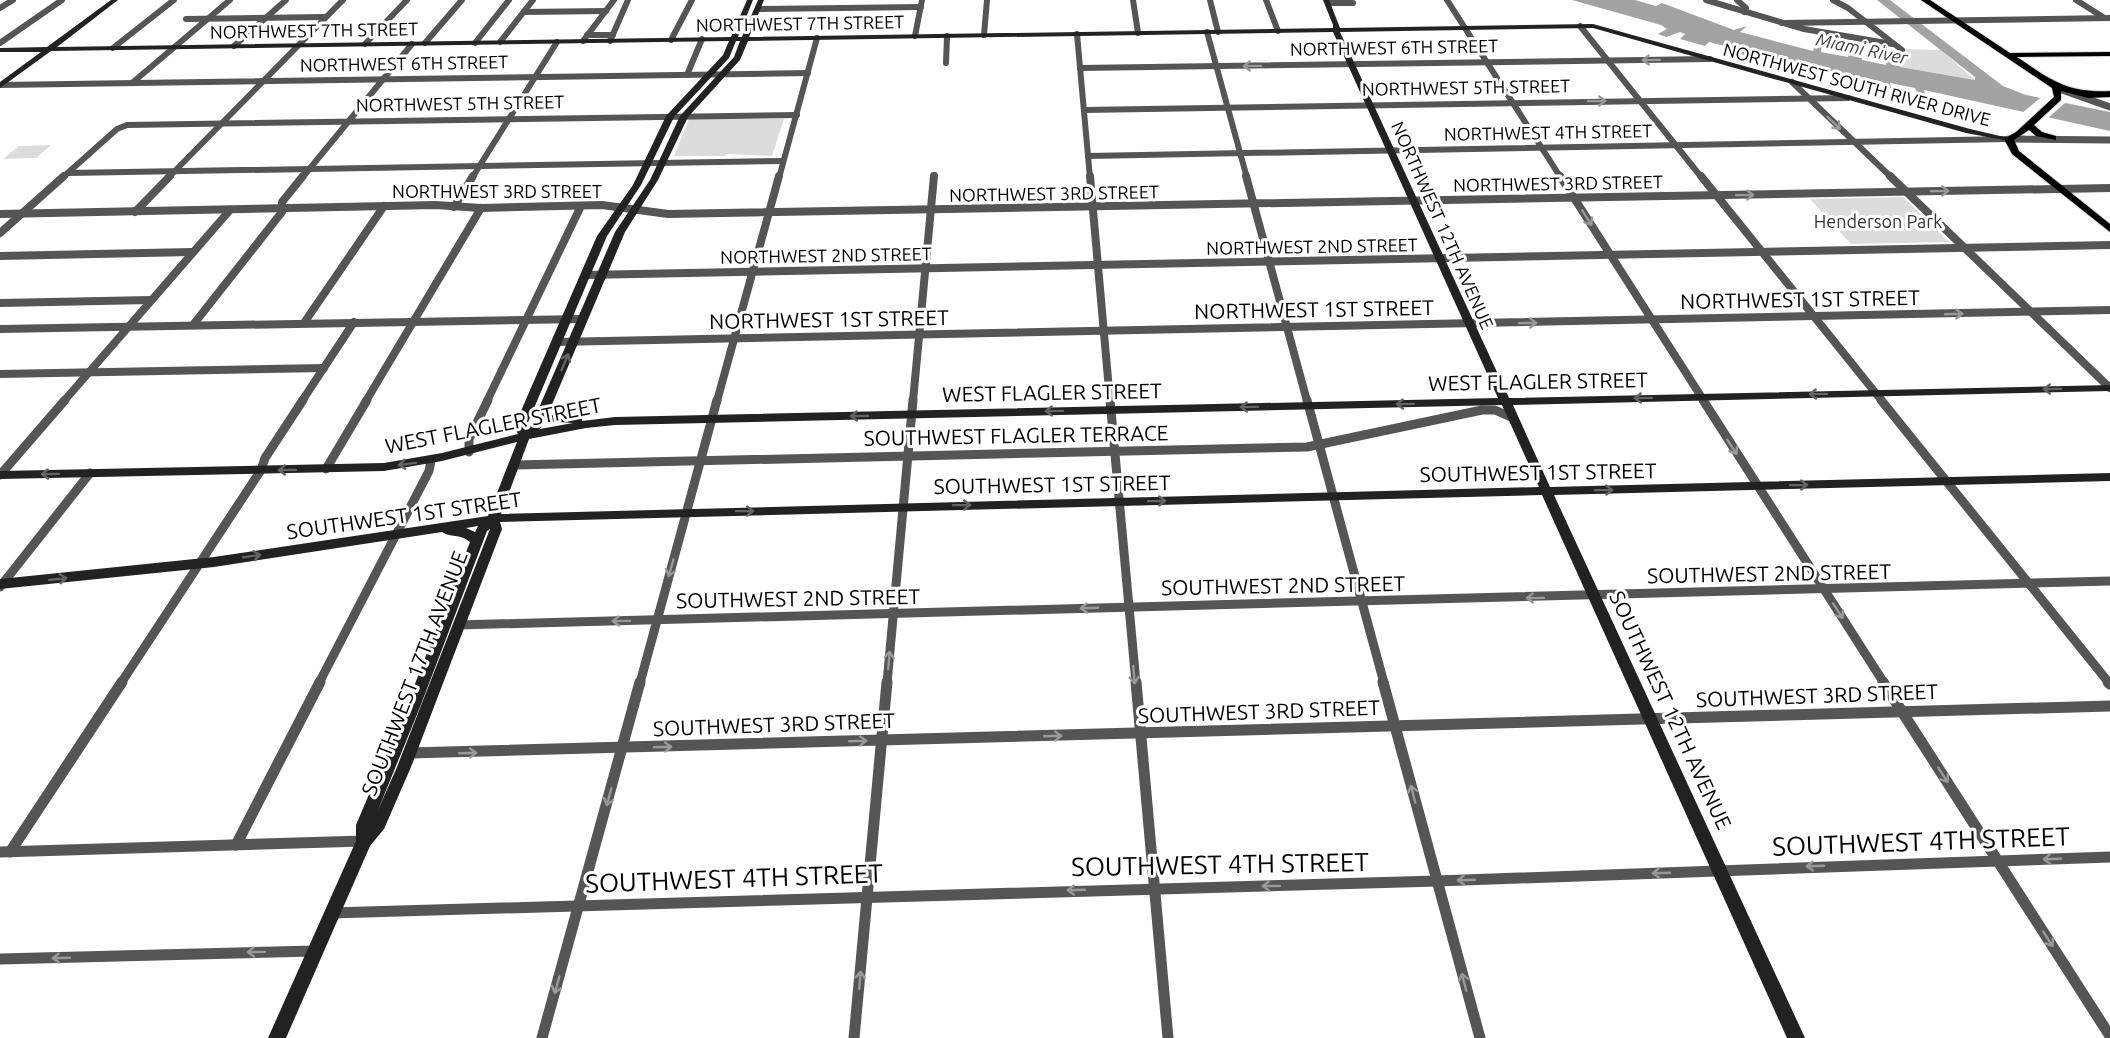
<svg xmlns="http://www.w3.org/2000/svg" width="2110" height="1038" viewBox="0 0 2110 1038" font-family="Ubuntu,sans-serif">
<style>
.green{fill:#dcdcdc}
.water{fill:#a3a3a3}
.pier{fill:#fff}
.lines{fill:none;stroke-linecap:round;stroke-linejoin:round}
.primary-casing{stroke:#dbdbdb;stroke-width:2}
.minor-far3{stroke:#555;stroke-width:6}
.minor-far2{stroke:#555;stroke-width:8}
.minor-far1{stroke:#555;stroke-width:9}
.minor{stroke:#555;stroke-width:11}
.tertiary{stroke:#555;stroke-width:7}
.secondary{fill:#222;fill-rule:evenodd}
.primary{fill:#000;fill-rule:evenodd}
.oneway{stroke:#999}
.oneway2{stroke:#646464}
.labels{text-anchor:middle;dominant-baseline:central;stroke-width:6;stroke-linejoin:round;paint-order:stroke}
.far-street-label{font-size:18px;fill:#000;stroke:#fff}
.far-water-label{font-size:18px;font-style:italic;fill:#444;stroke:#fff}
.far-park-label{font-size:18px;fill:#333;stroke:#fff}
.street-label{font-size:21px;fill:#000;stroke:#fff}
.near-street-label{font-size:26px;fill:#000;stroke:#fff}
</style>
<rect width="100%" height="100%" fill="#fff"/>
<g class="green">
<polygon points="1898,49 1941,50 1975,80 1900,67 1896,57"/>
<polygon points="689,119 784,119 772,156 726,154 725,156 674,156"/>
<polygon points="51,145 36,158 3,159 19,146"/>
<polygon points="1903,197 1949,242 1851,244 1810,199"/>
</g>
<polygon class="water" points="1572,0 1635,0 1656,6 1662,3 1734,30 1747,26 1740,32 1813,51 1816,42 1822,43 1821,52 1848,57 1849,52 1861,54 1862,60 1886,65 1885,55 1896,57 1900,67 1975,80 1975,77 1877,0 1890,0 2003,86 2026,95 2110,112 2110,131 1924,90 1926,98 1918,97 1915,88 1890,83 1891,88 1885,87 1883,82 1815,68 1812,69 1814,75 1809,74 1727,50 1729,47 1709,42 1705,46 1680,39 1685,34 1680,32 1666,37 1658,34 1667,29 1661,25"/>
<polygon class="pier" points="2044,95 2071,100 2077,102 2065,103 2047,119 2022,113"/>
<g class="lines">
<defs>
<path id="primary" d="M1921 0H1930L2010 53 2110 52V56L2017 57C2051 80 2067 93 2110 91V97L2088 98 2061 91V100L2034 125 2042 132 2056 136V140L2036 136 2029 130 2014 140 2019 151 2110 224V232L2012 154 2004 139 2016 132 2054 97 2052 88Z"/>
</defs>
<use href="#primary" class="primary-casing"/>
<g class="minor-far3">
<polyline points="1133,0 1138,33"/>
<polyline points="1210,0 1218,32"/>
<polyline points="1266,0 1278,31"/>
<polyline points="1447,0 1561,178"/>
<polyline points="1706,0 1804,29 1892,44"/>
<polyline points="1737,0 1746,8 1744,12"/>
<polyline points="1833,0 1848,8 1902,50"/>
<polyline points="2076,0 2103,17"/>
<polyline points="1328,3 1353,3"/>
<polyline points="0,8 13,0"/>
<polyline points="758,9 921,7"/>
<polyline points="524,12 606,11"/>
<polyline points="186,19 325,17"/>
<polyline points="1782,23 2110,18"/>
<polyline points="1580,26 1702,178"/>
<polyline points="1207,32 1247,178"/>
<polyline points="1077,34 1090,178"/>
<polyline points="587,35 613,35"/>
<polyline points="984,35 987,0"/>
<polyline points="915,36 922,0"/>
<polyline points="671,40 692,0"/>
<polyline points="583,41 614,0"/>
<polyline points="610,41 628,0"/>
<polyline points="500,42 533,0"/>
<polyline points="0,43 62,0"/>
<polyline points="425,43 462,0"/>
<polyline points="475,43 509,0"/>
<polyline points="365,44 407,0"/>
<polyline points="234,46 286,0"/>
<polyline points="113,48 174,0"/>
<polyline points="946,63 947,36"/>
<polyline points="1080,68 1710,59"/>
<polyline points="687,75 702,39"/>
<polyline points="1792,82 1892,178"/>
<polyline points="132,83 230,0"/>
<polyline points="0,85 808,73"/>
<polyline points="1084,110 1848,98"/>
<polyline points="1088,156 2009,139"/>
<polyline points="68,173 783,161"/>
<polyline points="62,178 117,129 127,125 797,115"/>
<polyline points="168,178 343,0"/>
<polyline points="302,178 412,44"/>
<polyline points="472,178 557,42"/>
<polyline points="779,178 817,38"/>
<polyline points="934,178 934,175"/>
</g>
<g class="minor-far2">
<polyline points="1090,176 1110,401"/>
<polyline points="1246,176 1307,401"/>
<polyline points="1560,176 1704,401"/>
<polyline points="1701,176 1882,401"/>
<polyline points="1890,176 2110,388"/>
<polyline points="454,207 473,176"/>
<polyline points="135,212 170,176"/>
<polyline points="0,214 436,205 481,208 602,205 668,214 2110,188"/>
<polyline points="0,233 64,176"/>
<polyline points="0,256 192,252"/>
<polyline points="586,275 2110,245"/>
<polyline points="0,303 151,300"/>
<polyline points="304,323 384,206"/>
<polyline points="193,325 282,212 282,202 303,176"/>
<polyline points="0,329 583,319"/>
<polyline points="556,342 2110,310"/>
<polyline points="0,374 324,368"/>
<polyline points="64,401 230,210"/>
<polyline points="302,401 354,322"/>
<polyline points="366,401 481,208"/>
<polyline points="487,401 581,206"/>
<polyline points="717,401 779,176"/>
<polyline points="913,401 934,176"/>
</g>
<g class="minor-far1">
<polyline points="1110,400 1136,683"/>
<polyline points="1307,400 1384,683"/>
<polyline points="1703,400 1884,683"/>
<polyline points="1881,400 2109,683"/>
<polyline points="469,452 469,439 488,400"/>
<polyline points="515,465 1307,447 1482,410 1495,410 1513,418"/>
<polyline points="326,469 367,400"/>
<polyline points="0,475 65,400"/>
<polyline points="0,587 90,473"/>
<polyline points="458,625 2110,581"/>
<polyline points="121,683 261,470 265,458 303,400"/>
<polyline points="319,683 429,471 431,461"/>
<polyline points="640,683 717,400"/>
<polyline points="887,683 913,400"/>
</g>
<g class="minor">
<polyline points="1136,682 1168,1038"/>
<polyline points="1383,682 1480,1038"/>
<polyline points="1883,682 2110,1036"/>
<polyline points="2108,682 2110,684"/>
<polyline points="410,753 2110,706"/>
<polyline points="236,845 320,682"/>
<polyline points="0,852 364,841"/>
<polyline points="10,852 122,682"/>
<polyline points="331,913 1437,881 2110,857"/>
<polyline points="0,959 314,951"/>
<polyline points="542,1038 640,682"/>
<polyline points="854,1038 887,682"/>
</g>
<g class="tertiary">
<polyline points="2059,89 2110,107"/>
<polyline points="2009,139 2110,140"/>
</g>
<path class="secondary" d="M111 0H118L57 47 731 37 747 0H753L738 37H742L758 0H764L749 37 1333 28V25L1323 0H1329L1340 28 1593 24 1970 129 2013 139 2009 141 1966 133 1593 28 1340 32 1509 398 2110 385V391L1513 405 1550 487 2110 473V481L1554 495 1805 1038H1787L1542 495 500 522 502 529 411 767 384 829 370 846 286 1038H268L356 841V825L406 707 470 542C459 533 451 538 442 532L214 567 0 589V579L214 557 488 516 517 442 442 461 384 471 0 479V471L384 463 442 453 518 434 514 427 597 236 633 185 666 116 723 55 729 41 51 51 0 88V82L41 52H0V48L47 47ZM1333 32 1498 398 615 417 582 421V416L578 415H551L548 414 625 232 658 180 688 117 740 60 748 41ZM736 41H740L734 57 680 116 650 180 615 232 532 424 527 429 526 427 607 236 641 185 674 117 729 58ZM1502 405 1539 487 501 514 529 439 586 428 615 425ZM545 421 573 423 540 429ZM478 526 475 532 466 528ZM490 529 397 767 378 810 420 707 487 531Z"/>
<use href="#primary" class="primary"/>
</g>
<defs><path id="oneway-shaft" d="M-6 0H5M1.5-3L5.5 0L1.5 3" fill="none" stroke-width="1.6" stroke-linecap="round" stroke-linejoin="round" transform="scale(1.5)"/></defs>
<g class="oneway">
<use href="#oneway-shaft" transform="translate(1651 60) rotate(179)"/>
<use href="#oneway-shaft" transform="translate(1252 66) rotate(179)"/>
<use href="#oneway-shaft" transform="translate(1597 101) rotate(-1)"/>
<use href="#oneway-shaft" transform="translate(1834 123) rotate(44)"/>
<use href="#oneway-shaft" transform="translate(1940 191) rotate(-1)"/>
<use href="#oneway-shaft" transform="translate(1745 195) rotate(-1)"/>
<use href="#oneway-shaft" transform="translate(1587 218) rotate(58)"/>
<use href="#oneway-shaft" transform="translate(1954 314) rotate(-2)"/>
<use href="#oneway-shaft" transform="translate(1528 323) rotate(-1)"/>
<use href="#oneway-shaft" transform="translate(1732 447) rotate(57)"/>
<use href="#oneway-shaft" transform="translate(671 568) rotate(106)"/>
<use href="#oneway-shaft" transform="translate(1535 598) rotate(179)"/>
<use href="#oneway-shaft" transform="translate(1089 608) rotate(178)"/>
<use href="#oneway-shaft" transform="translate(1838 611) rotate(57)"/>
<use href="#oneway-shaft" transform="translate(621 621) rotate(179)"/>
<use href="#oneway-shaft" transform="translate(889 660) rotate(-85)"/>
<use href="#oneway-shaft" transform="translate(1134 675) rotate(85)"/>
<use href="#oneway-shaft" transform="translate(1053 736) rotate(-2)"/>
<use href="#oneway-shaft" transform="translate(858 741) rotate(-2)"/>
<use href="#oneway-shaft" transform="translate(663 747) rotate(-2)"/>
<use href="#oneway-shaft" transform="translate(468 753) rotate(-2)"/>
<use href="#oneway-shaft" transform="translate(1943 775) rotate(57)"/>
<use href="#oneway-shaft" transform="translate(1413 794) rotate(-105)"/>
<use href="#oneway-shaft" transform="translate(609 797) rotate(105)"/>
<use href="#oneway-shaft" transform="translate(2052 859) rotate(178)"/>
<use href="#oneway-shaft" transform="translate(1815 866) rotate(178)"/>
<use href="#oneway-shaft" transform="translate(1661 873) rotate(178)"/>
<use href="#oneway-shaft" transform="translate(1466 880) rotate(178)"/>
<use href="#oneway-shaft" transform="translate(1271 886) rotate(179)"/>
<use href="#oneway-shaft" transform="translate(1076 890) rotate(178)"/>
<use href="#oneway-shaft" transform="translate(2048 939) rotate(57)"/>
<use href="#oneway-shaft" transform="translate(256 952) rotate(179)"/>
<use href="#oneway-shaft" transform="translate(61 958) rotate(178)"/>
<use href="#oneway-shaft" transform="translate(860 980) rotate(-85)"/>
<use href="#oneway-shaft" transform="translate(1464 982) rotate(-105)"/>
<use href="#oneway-shaft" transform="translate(557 985) rotate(106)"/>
</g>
<g class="oneway2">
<use href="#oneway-shaft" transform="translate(565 362) rotate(-67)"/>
<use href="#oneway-shaft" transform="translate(2052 389) rotate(179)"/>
<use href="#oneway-shaft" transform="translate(1818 394) rotate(179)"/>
<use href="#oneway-shaft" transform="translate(1643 398) rotate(179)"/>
<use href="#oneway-shaft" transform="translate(1405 404) rotate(179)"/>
<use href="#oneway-shaft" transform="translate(1249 407) rotate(179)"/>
<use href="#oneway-shaft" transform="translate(1054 411) rotate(179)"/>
<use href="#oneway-shaft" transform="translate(859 416) rotate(179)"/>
<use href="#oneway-shaft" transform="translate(407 464) rotate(173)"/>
<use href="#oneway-shaft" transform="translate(287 470) rotate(179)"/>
<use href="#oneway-shaft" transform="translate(50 474) rotate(179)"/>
<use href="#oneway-shaft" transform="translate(1799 485) rotate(-1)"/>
<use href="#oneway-shaft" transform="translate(1604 490) rotate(-1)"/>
<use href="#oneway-shaft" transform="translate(1157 501) rotate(-1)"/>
<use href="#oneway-shaft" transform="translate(962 505) rotate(-1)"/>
<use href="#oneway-shaft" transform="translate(745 511) rotate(-1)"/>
<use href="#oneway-shaft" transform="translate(252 556) rotate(-9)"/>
<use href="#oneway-shaft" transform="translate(58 579) rotate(-6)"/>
</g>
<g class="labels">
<g class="far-street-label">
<text transform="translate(800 23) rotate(-1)">NORTHWEST 7TH STREET</text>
<text transform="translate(314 30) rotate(-1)">NORTHWEST 7TH STREET</text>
<text transform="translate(1394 47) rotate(-1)">NORTHWEST 6TH STREET</text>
<text transform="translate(404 63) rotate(-1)">NORTHWEST 6TH STREET</text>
<text transform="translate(1857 84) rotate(15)">NORTHWEST SOUTH RIVER DRIVE</text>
<text transform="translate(1466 87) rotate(-1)">NORTHWEST 5TH STREET</text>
<text transform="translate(460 103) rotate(-1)">NORTHWEST 5TH STREET</text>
<text transform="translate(1548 132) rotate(-1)">NORTHWEST 4TH STREET</text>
<text transform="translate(1558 183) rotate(-1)">NORTHWEST 3RD STREET</text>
<text x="497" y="191">NORTHWEST 3RD STREET</text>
<text transform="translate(1054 193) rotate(-1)">NORTHWEST 3RD STREET</text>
<text transform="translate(1443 225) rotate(66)">NORTHWEST 12TH AVENUE</text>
<text transform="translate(1312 246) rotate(-1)">NORTHWEST 2ND STREET</text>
<text transform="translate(826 255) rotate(-1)">NORTHWEST 2ND STREET</text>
</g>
<g class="far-water-label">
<text transform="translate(1862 48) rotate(12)">Miami River</text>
</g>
<g class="far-park-label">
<text x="1878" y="221">Henderson Park</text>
</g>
<g class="street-label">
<text transform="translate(1800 299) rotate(-1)">NORTHWEST 1ST STREET</text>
<text transform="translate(1314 309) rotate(-1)">NORTHWEST 1ST STREET</text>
<text transform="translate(829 319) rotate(-1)">NORTHWEST 1ST STREET</text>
<text transform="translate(1538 381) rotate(-1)">WEST FLAGLER STREET</text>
<text transform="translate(1052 392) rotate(-1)">WEST FLAGLER STREET</text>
<text transform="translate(493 425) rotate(-11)">WEST FLAGLER STREET</text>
<text transform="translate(1016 435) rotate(-1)">SOUTHWEST FLAGLER TERRACE</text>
<text transform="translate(1538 472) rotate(-1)">SOUTHWEST 1ST STREET</text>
<text transform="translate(1052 484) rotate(-1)">SOUTHWEST 1ST STREET</text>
<text transform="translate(404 515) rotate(-8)">SOUTHWEST 1ST STREET</text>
<text transform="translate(1769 573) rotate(-1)">SOUTHWEST 2ND STREET</text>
<text transform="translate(1283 585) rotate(-1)">SOUTHWEST 2ND STREET</text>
<text transform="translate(798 598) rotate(-1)">SOUTHWEST 2ND STREET</text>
<text transform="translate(414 673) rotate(-69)">SOUTHWEST 17TH AVENUE</text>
<text transform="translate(1817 695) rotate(-2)">SOUTHWEST 3RD STREET</text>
<text transform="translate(1671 710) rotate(65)">SOUTHWEST 12TH AVENUE</text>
<text transform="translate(1259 711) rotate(-2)">SOUTHWEST 3RD STREET</text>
<text transform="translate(774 724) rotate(-2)">SOUTHWEST 3RD STREET</text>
</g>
<g class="near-street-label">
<text transform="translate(1921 841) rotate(-2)">SOUTHWEST 4TH STREET</text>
<text transform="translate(1220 864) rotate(-1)">SOUTHWEST 4TH STREET</text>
<text transform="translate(734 878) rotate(-2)">SOUTHWEST 4TH STREET</text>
</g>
</g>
</svg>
